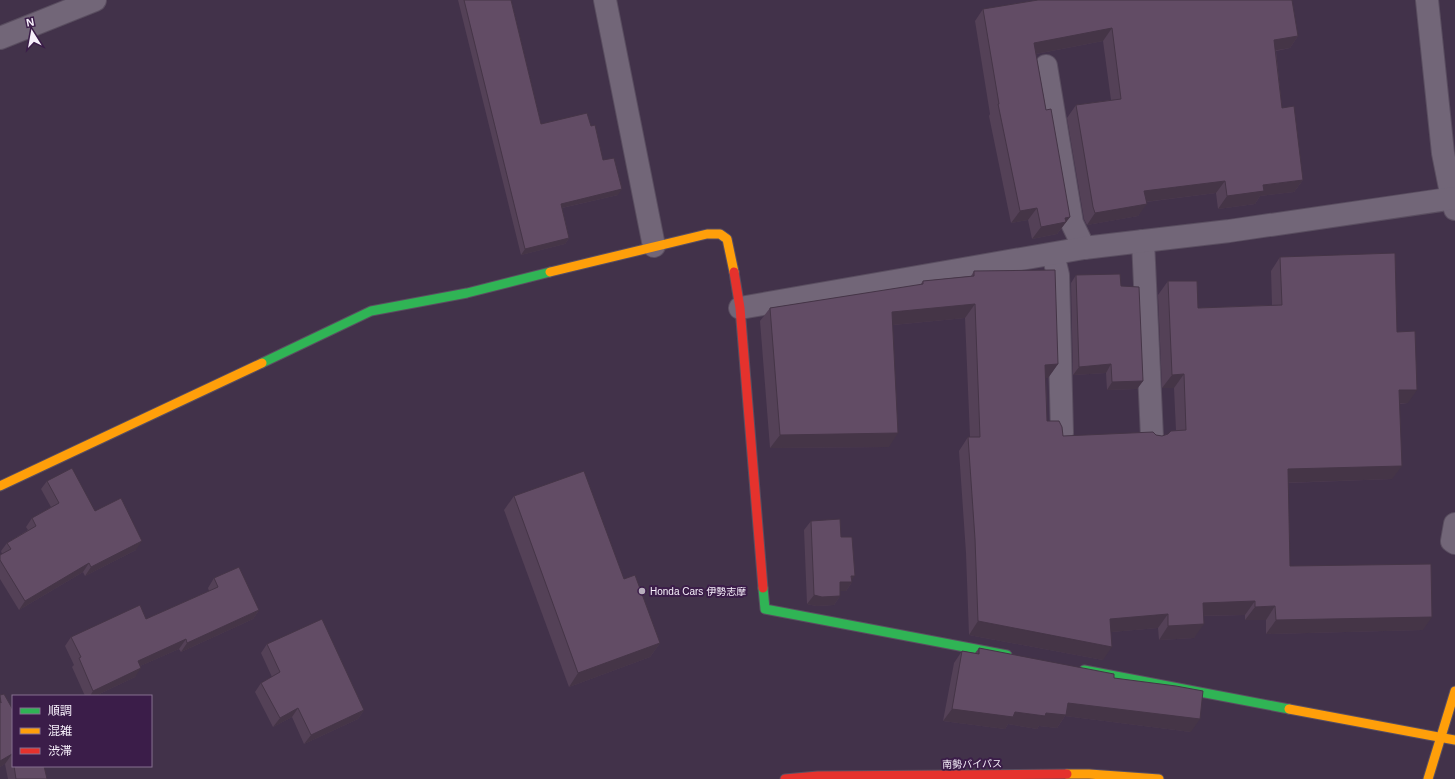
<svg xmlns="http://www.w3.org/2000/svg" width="1455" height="779" viewBox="0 0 1455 779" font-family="Arial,'Noto Sans JP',sans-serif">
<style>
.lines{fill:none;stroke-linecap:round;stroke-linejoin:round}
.street-casing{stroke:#5a4e60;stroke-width:24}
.fast-casing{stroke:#5a4e60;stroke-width:11}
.slow-casing{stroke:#5a4e60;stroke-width:11}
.jam-casing{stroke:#5a4e60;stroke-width:11}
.street{stroke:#726678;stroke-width:22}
.fast{stroke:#30b455;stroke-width:9}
.slow{stroke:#ff9f0a;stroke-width:9}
.jam{stroke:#e5322d;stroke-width:9}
.wall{fill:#544157}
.shaded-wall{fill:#453547}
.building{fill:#624c65;stroke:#453547}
.poi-dot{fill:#b8aebd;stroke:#3b1d49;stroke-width:1.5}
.labels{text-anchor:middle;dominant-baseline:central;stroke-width:4;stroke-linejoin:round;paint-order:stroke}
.poi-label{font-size:10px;fill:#f7f0fb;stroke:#3b1d49;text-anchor:start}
.street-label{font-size:10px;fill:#f7f0fb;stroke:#3b1d49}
</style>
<rect width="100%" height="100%" fill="#42324a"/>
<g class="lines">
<defs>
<g id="street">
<polyline points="605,0 654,246"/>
<polyline points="1427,0 1443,153 1452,198 1455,209"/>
<polyline points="0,38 95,0"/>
<polyline points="1046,66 1072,223 1084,248"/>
<polyline points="1143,241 1152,437"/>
<polyline points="1053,254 1058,275 1062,433"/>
<polyline points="740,308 1084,248 1229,231 1455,198"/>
<polyline points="1455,524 1452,541 1455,543"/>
</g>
<g id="fast">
<polyline points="262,363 371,311 467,293 550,272"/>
<polyline points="763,588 765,609 1007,655"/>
<polyline points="1084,670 1289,709"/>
</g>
<g id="slow">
<polyline points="550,272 707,234 720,234 727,239 734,272"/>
<polyline points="0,486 262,363"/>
<polyline points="1289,709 1455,740"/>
<polyline points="1067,774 1089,774 1159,779"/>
<polyline points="1428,779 1455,691"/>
</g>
<g id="jam">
<polyline points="734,272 740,308 763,588"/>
<polyline points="785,779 818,776 1067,774"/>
</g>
</defs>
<use href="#street" class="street-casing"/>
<use href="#fast" class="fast-casing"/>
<use href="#slow" class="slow-casing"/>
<use href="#jam" class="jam-casing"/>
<use href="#street" class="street"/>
<use href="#fast" class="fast"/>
<use href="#slow" class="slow"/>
<use href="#jam" class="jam"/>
</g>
<g class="wall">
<polygon points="458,0 511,0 541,124 591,126 603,160 618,195 562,208 569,238 565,244 521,255"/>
<polygon points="983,9 1298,36 1290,48 1276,51 1282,108 1303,180 1294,192 1260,196 1255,204 1218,209 1216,193 1146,202 1138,216 1087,225 1084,219 1067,118 1076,105 1111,100 1103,41 1036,54 1046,110 1070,217 1057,234 1032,239 1028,220 1011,223 989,116 990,114 975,21"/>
<polygon points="1280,257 1397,332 1408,403 1400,404 1392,479 1288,483 1290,566 1423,630 1266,634 1266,620 1245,620 1245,615 1203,616 1194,638 1159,640 1158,628 1111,632 1103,660 969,635 966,553 959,451 968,437 970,437 965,318 893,325 889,447 770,448 760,321 770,308 920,285 923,281 971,276 974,271 1058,364 1048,378 1046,378 1047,421 1063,436 1156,435 1162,436 1176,431 1174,388 1162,388 1158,295 1168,281 1198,308 1272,305 1271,271"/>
<polygon points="1076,275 1121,286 1143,381 1137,389 1107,390 1106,373 1073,375 1071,283"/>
<polygon points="47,481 95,511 136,550 85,576 83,572 19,610 0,579 0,555 2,554 1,551 7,543 28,530 26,527 32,518 51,507 41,489"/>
<polygon points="514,496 624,579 660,643 650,657 569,687 504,510"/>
<polygon points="811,521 841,537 852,582 846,591 840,591 840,596 834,605 816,606 807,604 804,530"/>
<polygon points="214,578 259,610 253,619 181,652 179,649 140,666 135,677 95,696 85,696 72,667 74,665 65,646 71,637 146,619 209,591 208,588"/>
<polygon points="267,644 364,710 358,719 304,744 292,717 273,727 255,692 261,683 272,677 261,653"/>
<polygon points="979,648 1114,678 1191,732 1065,716 1057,728 1039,726 1037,729 1008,724 1005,729 943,721 954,663 962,651 975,653"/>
<polygon points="0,695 13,710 13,766 44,766 47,779 8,779 5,764 0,767"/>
</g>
<g class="shaded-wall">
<polygon points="1112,28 1103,41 1025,56 1034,43"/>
<polygon points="1298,36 1290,48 1266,52 1274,40"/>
<polygon points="1303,180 1294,192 1260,196 1255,204 1218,209 1227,196 1263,185"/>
<polygon points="1225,181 1216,193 1136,203 1144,191"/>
<polygon points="622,189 618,195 557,209 561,204"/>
<polygon points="1147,204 1138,216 1087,225 1095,213"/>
<polygon points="1037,208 1028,220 1011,223 1020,211"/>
<polygon points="1070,217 1057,234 1032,239 1041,227 1065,218"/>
<polygon points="569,238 565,244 521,255 525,249"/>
<polygon points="975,304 965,318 882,326 892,312"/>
<polygon points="1058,364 1048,378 1036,379 1045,365"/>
<polygon points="1111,364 1106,373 1073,375 1079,367"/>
<polygon points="1184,374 1174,388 1162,388 1172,375"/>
<polygon points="1143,381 1137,389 1107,390 1112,382"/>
<polygon points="1399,390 1417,390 1408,403 1390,404"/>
<polygon points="898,433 889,447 770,448 780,435"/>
<polygon points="1402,466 1392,479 1278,483 1288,469"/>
<polygon points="142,541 136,550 85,576 91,567"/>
<polygon points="89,563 83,572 19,610 25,601"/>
<polygon points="851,576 855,576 850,582 852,582 846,591 834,591 840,582"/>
<polygon points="814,595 840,596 834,605 816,606 807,604"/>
<polygon points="1255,601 1245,615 1193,616 1203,603"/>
<polygon points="1275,606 1266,620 1245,620 1255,607"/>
<polygon points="259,610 253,619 181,652 187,643"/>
<polygon points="1168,614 1158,628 1100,633 1110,619"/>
<polygon points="1432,617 1423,630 1266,634 1276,620"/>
<polygon points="978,621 1112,647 1103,660 969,635"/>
<polygon points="1204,624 1194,638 1159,640 1168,626"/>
<polygon points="186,639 179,649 131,670 138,661"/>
<polygon points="660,643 650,657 569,687 578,673"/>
<polygon points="141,668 135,677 95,696 90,696 93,691"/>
<polygon points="1068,703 1200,719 1191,732 1065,716 1057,728 1039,726 1037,729 1008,724 1005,729 943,721 952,709 1046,713"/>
<polygon points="298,708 292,717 273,727 280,718"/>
<polygon points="364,710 358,719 304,744 311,735"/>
<polygon points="12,754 5,764 0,767 0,761"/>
</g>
<g class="building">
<polygon points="464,0 511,0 541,124 587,113 591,126 595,125 603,160 614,158 622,189 561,204 569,238 525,249"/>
<polygon points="1038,0 1292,0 1298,36 1274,40 1282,108 1294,106 1303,180 1263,185 1264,191 1227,196 1225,181 1144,191 1147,204 1095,213 1093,207 1076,105 1121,99 1112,28 1034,43 1046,110 1051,109 1070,217 1065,218 1066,222 1041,227 1037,208 1020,211 998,104 999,104 983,9"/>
<polygon points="1395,253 1397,332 1415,331 1417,390 1399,390 1402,466 1288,469 1290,566 1431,564 1432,617 1276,620 1275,606 1255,607 1255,601 1203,603 1204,624 1168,626 1168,614 1110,619 1112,647 978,621 975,539 968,437 980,437 975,304 892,312 898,433 780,435 770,308 923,284 923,281 974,276 974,271 1055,270 1058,364 1045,365 1047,421 1059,421 1062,427 1063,436 1153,432 1156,435 1162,436 1168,434 1171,431 1186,430 1184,374 1172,375 1168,281 1197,281 1198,308 1282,305 1280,257"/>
<polygon points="1120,274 1121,286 1139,287 1143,381 1112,382 1111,364 1079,367 1076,275"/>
<polygon points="72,468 95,511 121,498 142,541 91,567 89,563 25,601 0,560 0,555 11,549 7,543 36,526 32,518 59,503 47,481"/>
<polygon points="584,471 624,579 635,575 660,643 578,673 514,496"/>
<polygon points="840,519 841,537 852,537 855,576 851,576 852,582 840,582 840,596 822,597 814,595 811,521"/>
<polygon points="239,567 259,610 187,643 186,639 138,661 141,668 93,691 79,658 81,657 71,637 140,605 146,619 218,587 214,578"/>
<polygon points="322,619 364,710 311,735 298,708 280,718 261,683 280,672 267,644"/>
<polygon points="979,648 1114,674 1114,678 1176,686 1203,691 1200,719 1068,703 1066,715 1046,713 1045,716 1015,712 1013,717 952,709 962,651 979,654"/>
<polygon points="4,694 13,710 13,762 12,754 0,761 0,700 1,703 0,695"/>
<polygon points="14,766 44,766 47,779 16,779"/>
</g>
<circle class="poi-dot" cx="642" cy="591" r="4"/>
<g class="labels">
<g class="poi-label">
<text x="650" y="591">Honda Cars 伊勢志摩</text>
</g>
<g class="street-label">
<text transform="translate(972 764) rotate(-1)">南勢バイパス</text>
</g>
</g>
<rect x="12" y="695" width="140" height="72" fill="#3b1d49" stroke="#867190"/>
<rect x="20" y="708" width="20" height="6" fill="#30b455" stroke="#867190"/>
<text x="48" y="715" font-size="12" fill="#f7f0fb">順調</text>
<rect x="20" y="728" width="20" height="6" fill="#ff9f0a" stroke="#867190"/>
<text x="48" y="735" font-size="12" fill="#f7f0fb">混雑</text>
<rect x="20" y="748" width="20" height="6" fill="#e5322d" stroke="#867190"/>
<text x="48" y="755" font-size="12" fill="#f7f0fb">渋滞</text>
<g transform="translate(32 32) rotate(349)" stroke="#3b1d49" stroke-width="3" paint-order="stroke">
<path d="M0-3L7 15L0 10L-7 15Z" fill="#f7f0fb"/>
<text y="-6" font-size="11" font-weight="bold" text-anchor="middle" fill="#f7f0fb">N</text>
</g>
</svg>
